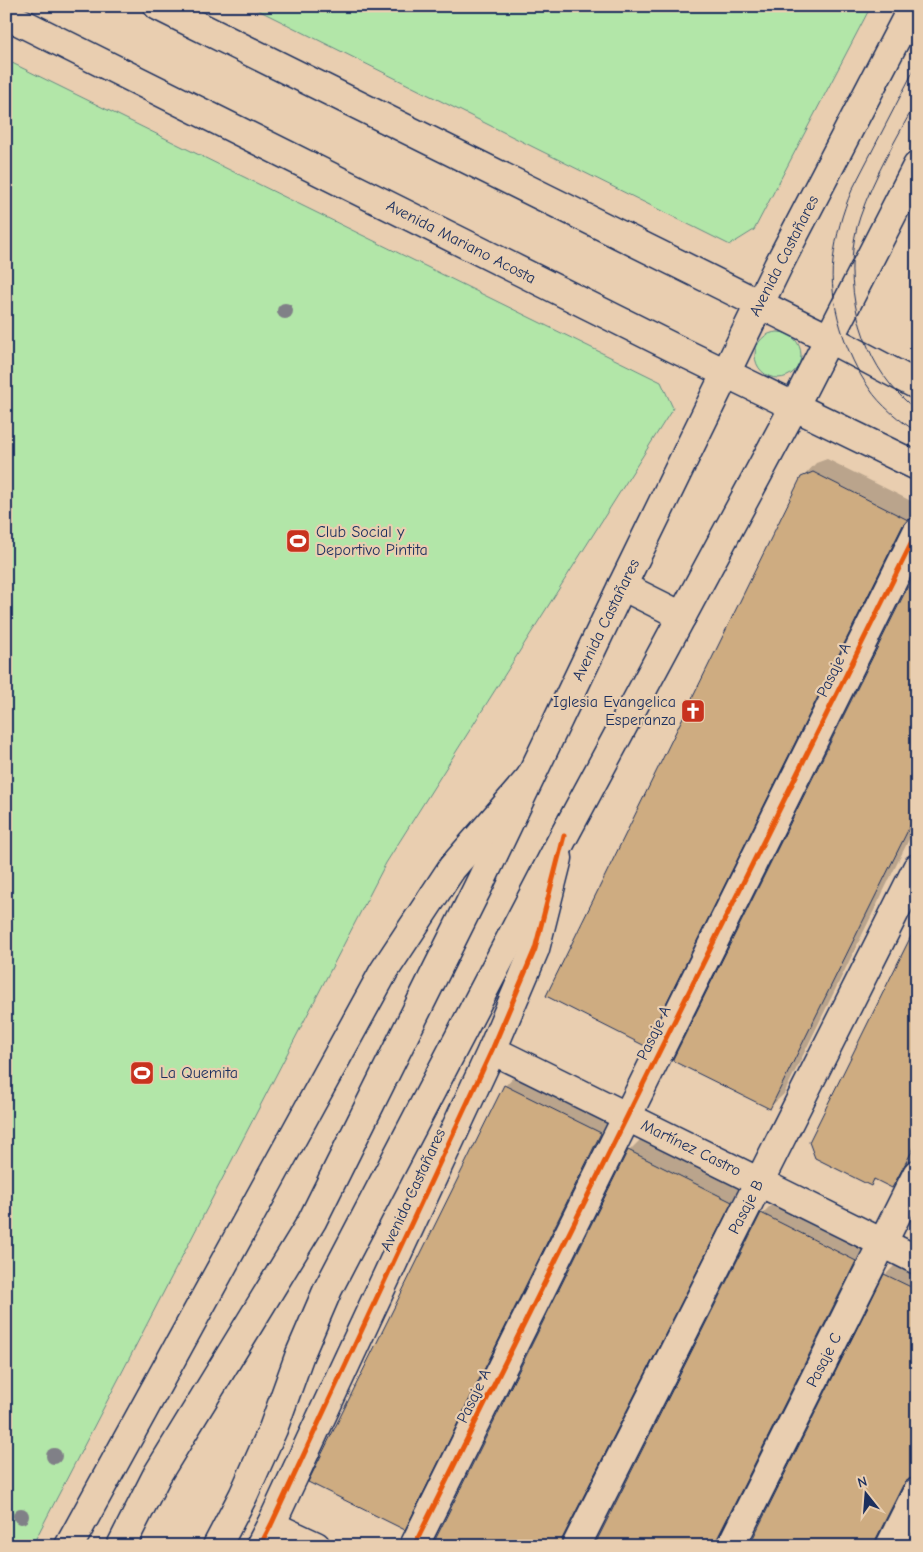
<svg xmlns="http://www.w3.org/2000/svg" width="923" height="1552" viewBox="0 0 923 1552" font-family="'Comic Neue',sans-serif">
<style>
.green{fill:#b2e6a8;stroke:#668a83}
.shadow{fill:#0003}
.building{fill:#ceac81;stroke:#1b2f5e}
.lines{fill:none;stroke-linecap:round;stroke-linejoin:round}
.minor-casing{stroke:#1b2f5e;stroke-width:31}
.secondary-casing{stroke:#1b2f5e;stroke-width:31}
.motorway-casing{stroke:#1b2f5e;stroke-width:31}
.minor{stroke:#e9ceb0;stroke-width:28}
.secondary{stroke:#e9ceb0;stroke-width:28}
.motorway{stroke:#e9ceb0;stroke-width:28}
.tram{stroke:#1b2f5e;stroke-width:1}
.cycleway-casing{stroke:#e9ceb0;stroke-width:8}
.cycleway{stroke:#e8590c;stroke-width:5}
.tree{fill:#808087}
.labels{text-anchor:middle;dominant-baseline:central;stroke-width:4.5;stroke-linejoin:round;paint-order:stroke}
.street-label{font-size:16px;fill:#1b2f5e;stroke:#e9ceb0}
.poi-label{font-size:16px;fill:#1b2f5e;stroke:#e9ceb0;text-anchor:start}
</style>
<rect width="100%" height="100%" fill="#e9ceb0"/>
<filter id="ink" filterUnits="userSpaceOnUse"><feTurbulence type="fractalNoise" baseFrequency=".02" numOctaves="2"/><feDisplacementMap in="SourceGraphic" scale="10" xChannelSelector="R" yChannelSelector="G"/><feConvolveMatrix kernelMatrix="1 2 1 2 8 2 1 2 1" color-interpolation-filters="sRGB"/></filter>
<g filter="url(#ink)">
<g class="green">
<polygon points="250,6 871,6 754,230 730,245"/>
<polygon points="6,60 661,382 673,408 386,863 32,1546 6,1546"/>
<circle cx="778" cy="355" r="23"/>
</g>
<g class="shadow">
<polygon points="827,459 917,504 915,509 917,510 658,1030 645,1044 802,478 816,463"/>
<polygon points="917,570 917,823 784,1094 770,1107"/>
<polygon points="917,926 917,1152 905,1174 892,1187 876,1179 871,1184"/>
<polygon points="518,1072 614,1119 418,1515 404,1528 505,1086"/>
<polygon points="643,1137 744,1188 582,1546 435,1546 629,1151"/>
<polygon points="776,1200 869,1247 737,1546 595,1546 762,1214"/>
<polygon points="899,1261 917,1270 917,1475 914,1476 889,1524 896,1546 750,1546 885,1275"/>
</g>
<g class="building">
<polygon points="813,472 908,520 903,525 645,1046 546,996 801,477"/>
<polygon points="917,568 917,812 770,1109 673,1061 673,1059"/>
<polygon points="917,924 917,1142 892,1188 874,1179 871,1186 815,1158 809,1142"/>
<polygon points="504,1085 601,1133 405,1530 308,1482"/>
<polygon points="628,1150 732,1202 562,1539 561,1546 437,1546 433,1544"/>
<polygon points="761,1213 856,1261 717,1539 716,1546 594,1546"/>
<polygon points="884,1274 917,1290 917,1476 909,1479 903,1485 876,1539 875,1546 749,1546"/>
<polygon points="917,1527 917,1546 908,1546"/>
</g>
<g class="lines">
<defs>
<g id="minor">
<polyline points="492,1050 917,1260"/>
<polyline points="271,1525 316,1546"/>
<polyline points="260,1546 271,1525 492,1050 535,949 558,858"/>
<polyline points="414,1546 917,532"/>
<polyline points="576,1546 917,868"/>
<polyline points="731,1546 917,1174"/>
<polyline points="890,1546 917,1492"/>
</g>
<g id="secondary">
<polyline points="158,6 828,338 917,385"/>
<polyline points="6,15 676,349 917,466"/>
<polyline points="622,586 682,616"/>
<polyline points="121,1546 157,1475 312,1221 478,887 622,586 778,266 913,6"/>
<polyline points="217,1546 243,1496 273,1429 300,1354 328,1289 564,836 794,407 917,166"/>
</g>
<polyline id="motorway" points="69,1546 384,971 452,868 529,779"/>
</defs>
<use href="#minor" class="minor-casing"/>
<use href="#secondary" class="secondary-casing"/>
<use href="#motorway" class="motorway-casing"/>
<use href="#minor" class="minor"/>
<use href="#secondary" class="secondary"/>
<use href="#motorway" class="motorway"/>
<g class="tram">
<path d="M917 64 852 190C842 213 836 236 833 261 828 300 846 356 869 388 880 405 900 421 917 432"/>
<path d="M917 100C897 138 874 176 860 217 842 269 855 341 890 384 898 394 907 402 917 411"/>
</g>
<defs>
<g id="cycleway">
<polyline points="260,1546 271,1525 492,1050 535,949 564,836"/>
<polyline points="414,1546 917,532"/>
</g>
</defs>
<use href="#cycleway" class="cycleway-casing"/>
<use href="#cycleway" class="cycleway"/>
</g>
<g class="tree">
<circle cx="285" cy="311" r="8"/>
<circle cx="54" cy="1456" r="8"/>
<circle cx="21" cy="1516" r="8"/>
</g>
</g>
<defs>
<symbol id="stadium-square" viewBox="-11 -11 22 22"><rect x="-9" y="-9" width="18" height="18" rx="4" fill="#c8321e" stroke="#e9ceb0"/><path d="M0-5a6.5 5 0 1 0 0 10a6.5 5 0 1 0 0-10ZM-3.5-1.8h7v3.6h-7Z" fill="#fff"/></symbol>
<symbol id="church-square" viewBox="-11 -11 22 22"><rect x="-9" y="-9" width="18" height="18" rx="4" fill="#c8321e" stroke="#e9ceb0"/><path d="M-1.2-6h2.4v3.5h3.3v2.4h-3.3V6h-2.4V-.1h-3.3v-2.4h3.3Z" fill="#fff"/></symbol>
</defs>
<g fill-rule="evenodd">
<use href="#stadium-square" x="284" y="527" width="28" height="28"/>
<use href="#church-square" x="679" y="697" width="28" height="28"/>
<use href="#stadium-square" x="128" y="1059" width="28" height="28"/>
</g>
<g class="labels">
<g class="street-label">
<text transform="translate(461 242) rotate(27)">Avenida Mariano Acosta</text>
<text transform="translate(784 256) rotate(-63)">Avenida Castañares</text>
<text transform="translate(606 620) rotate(-64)">Avenida Castañares</text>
<text transform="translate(834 670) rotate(-64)">Pasaje A</text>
<text transform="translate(654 1033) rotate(-64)">Pasaje A</text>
<text transform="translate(691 1148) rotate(26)">Martínez Castro</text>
<text transform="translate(413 1190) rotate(-65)">Avenida Castañares</text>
<text transform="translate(746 1207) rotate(-63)">Pasaje B</text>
<text transform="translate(824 1360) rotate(-63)">Pasaje C</text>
<text transform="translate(474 1396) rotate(-64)">Pasaje A</text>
</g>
<g class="poi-label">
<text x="316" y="532">Club Social y<tspan x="316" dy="18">Deportivo Pintita</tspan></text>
<text x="676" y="702" text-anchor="end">Iglesia Evangelica<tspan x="676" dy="18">Esperanza</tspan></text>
<text x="160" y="1073">La Quemita</text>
</g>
</g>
<rect width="923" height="1552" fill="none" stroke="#e9ceb0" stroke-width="25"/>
<rect x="12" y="12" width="898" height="1527" fill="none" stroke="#1b2f5e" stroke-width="2" filter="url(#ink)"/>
<g transform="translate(866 1494) rotate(343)" stroke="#e9ceb0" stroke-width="4" paint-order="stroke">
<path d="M0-4L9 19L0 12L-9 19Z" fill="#1b2f5e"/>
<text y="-8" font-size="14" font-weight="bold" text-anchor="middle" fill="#1b2f5e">N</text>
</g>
</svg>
